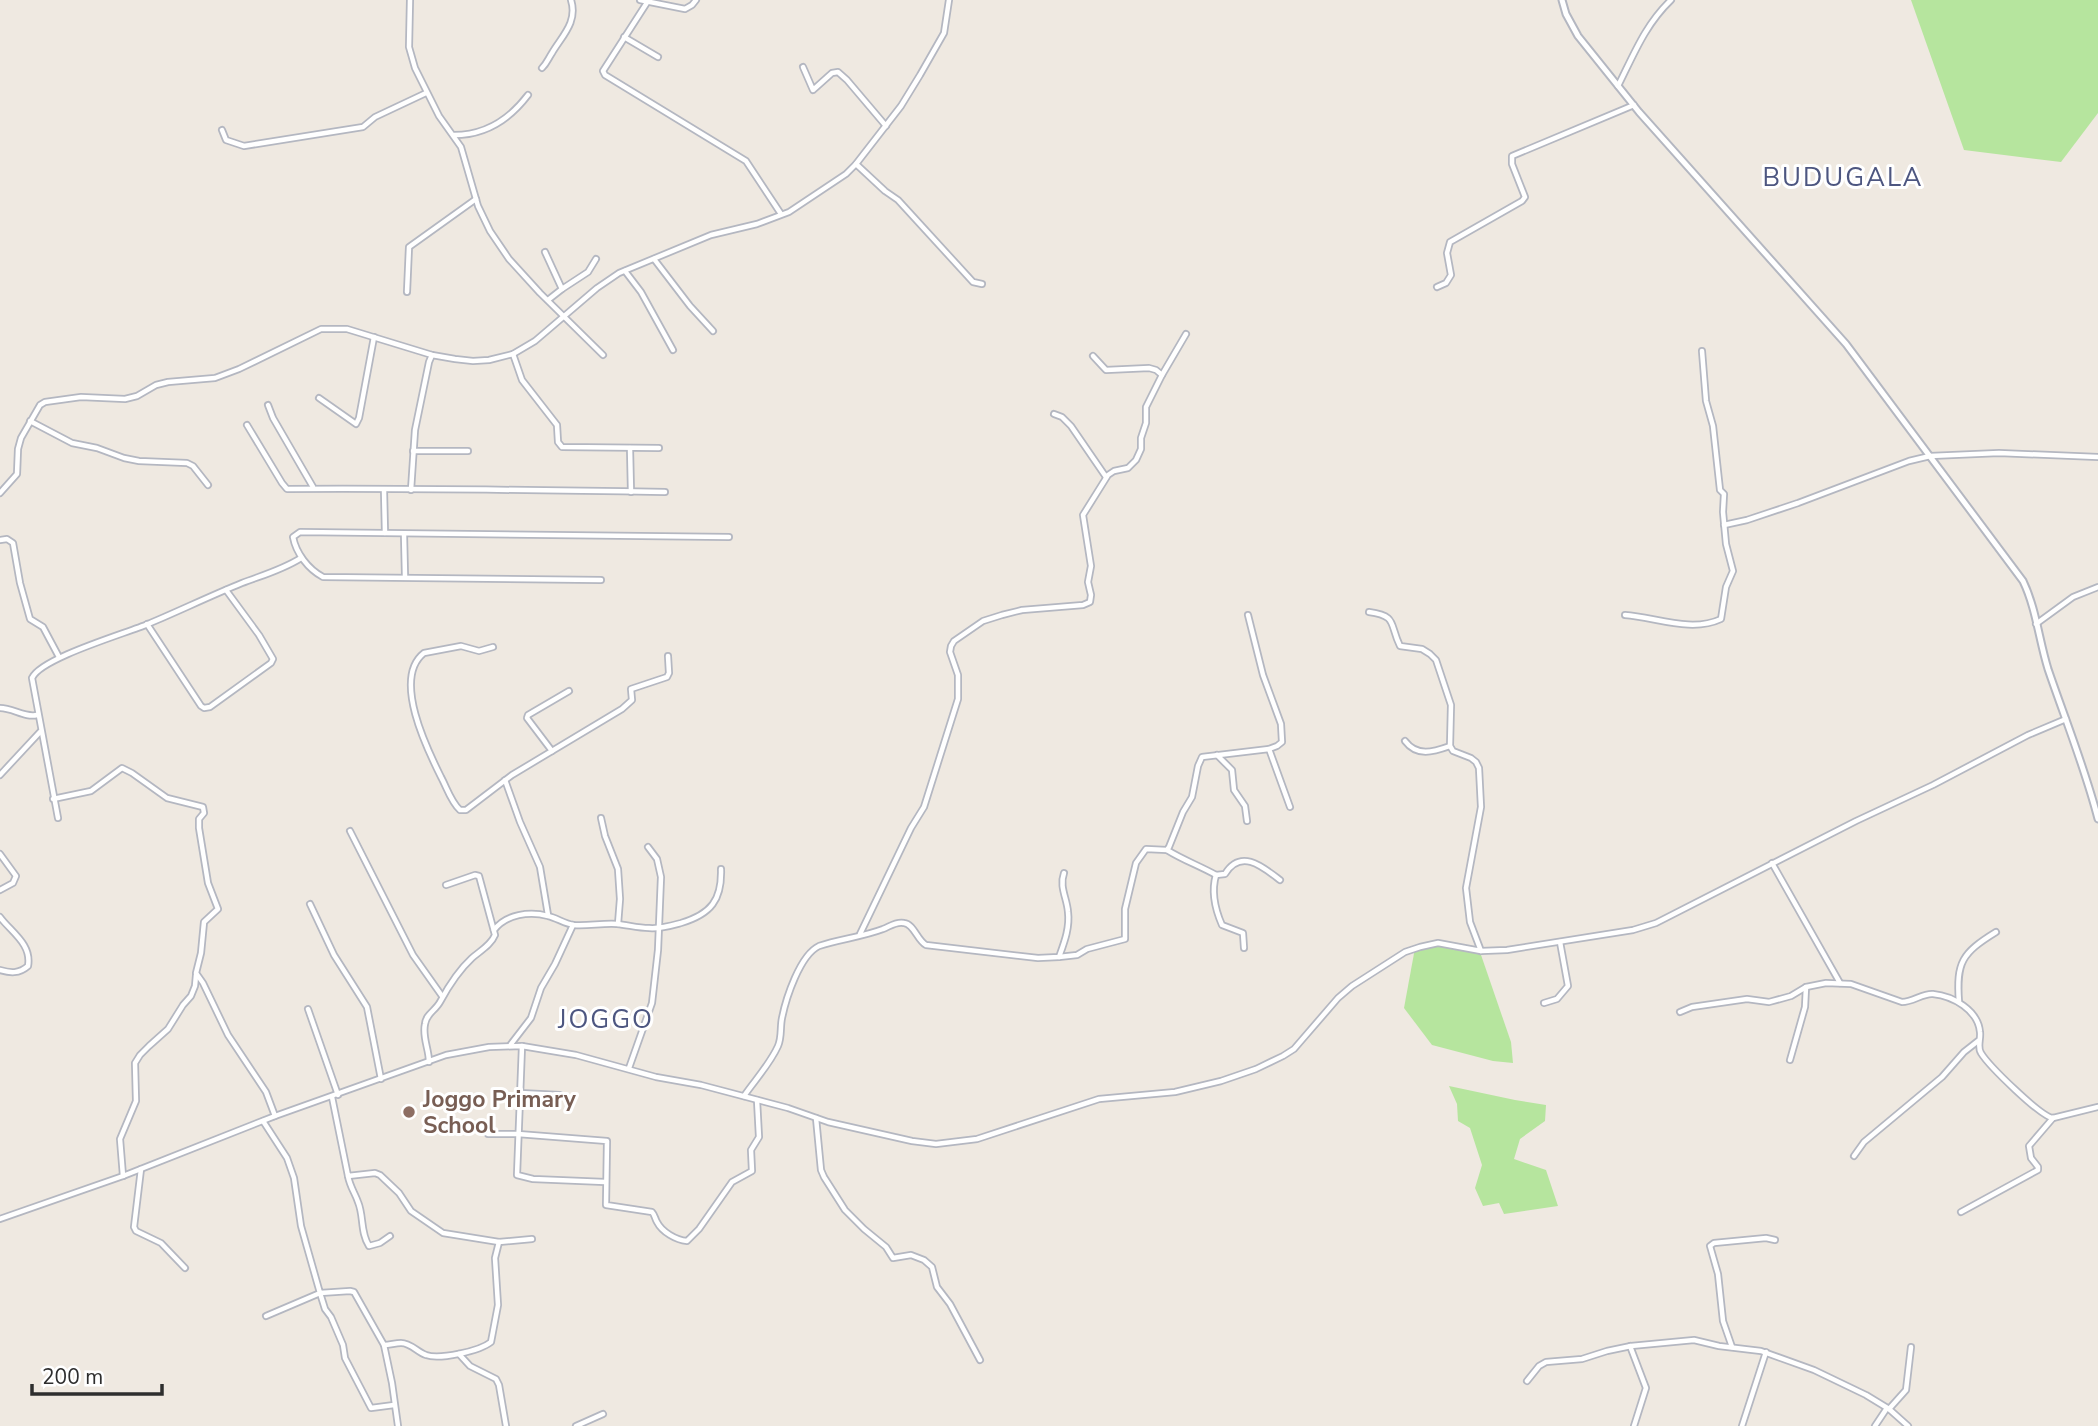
<svg xmlns="http://www.w3.org/2000/svg" width="2098" height="1426" viewBox="0 0 2098 1426" font-family="'Nunito Sans',sans-serif">
<style>
.green{fill:#b6e59e}
.lines{fill:none;stroke-linecap:round;stroke-linejoin:round}
.minor-casing{stroke:#b4b7c1;stroke-width:8}
.tertiary-casing{stroke:#b4b7c1;stroke-width:9}
.minor{stroke:#fff;stroke-width:4.5}
.tertiary{stroke:#fff;stroke-width:5}
.education-dot{fill:#8d6e63;stroke:#fff;stroke-width:2.5}
.labels{text-anchor:middle;dominant-baseline:central;stroke-width:6;stroke-linejoin:round;paint-order:stroke}
.education-label{font-size:23px;font-weight:bold;fill:#785e54;stroke:#fff;text-anchor:start}
.quarter-label{font-size:26px;letter-spacing:2px;fill:#4d5680;stroke:#fff}
</style>
<rect width="100%" height="100%" fill="#efe9e1"/>
<g class="green">
<polygon points="1911,0 2098,0 2098,113 2061,162 1964,150"/>
<polygon points="1438,946 1480,952 1511,1042 1513,1063 1493,1061 1432,1045 1404,1008 1415,948"/>
<polygon points="1449,1086 1515,1100 1546,1105 1545,1121 1520,1139 1514,1159 1546,1170 1558,1206 1504,1214 1499,1203 1483,1206 1475,1188 1482,1165 1470,1128 1458,1121 1457,1104"/>
</g>
<g class="lines">
<defs>
<g id="minor">
<polyline points="410,0 409,47 415,68 439,116 461,147 478,206 490,231 509,259 540,293 603,355"/>
<polyline points="640,0 685,9 692,5 696,0"/>
<polyline points="648,1 603,71 605,75 746,161 781,214"/>
<polyline points="624,37 658,57"/>
<polyline points="803,67 813,90 832,73 838,72 847,80 886,126"/>
<path d="M542 68C547 63 548 59 552 53 562 36 578 22 571 0"/>
<path d="M1618 86C1634 54 1645 25 1671 0"/>
<polyline points="222,130 226,140 244,146 363,127 375,117 426,93"/>
<path d="M454 135C486 135 509 120 528 95"/>
<polyline points="856,164 885,191 898,200 973,282 982,284"/>
<polyline points="545,252 562,289 548,300"/>
<polyline points="654,259 690,306 713,331"/>
<polyline points="625,271 641,292 673,350"/>
<polyline points="1437,287 1446,283 1451,275 1447,253 1450,242 1522,201 1525,197 1512,164 1512,156 1634,105"/>
<polyline points="562,289 588,272 596,259"/>
<polyline points="407,292 409,247 476,199"/>
<polyline points="513,354 522,380 557,425 558,442 562,447 659,448"/>
<polyline points="1093,356 1106,370 1149,368 1156,370 1162,375"/>
<polyline points="319,398 356,424 359,418 374,337"/>
<polyline points="268,405 273,418 313,487"/>
<polyline points="1054,414 1062,417 1071,426 1106,477"/>
<polyline points="30,421 72,443 97,448 124,458 139,461 187,463 193,466 208,485"/>
<path d="M247 425 282 483 287 489C413 488 539 490 665 492"/>
<polyline points="630,448 631,492"/>
<polyline points="413,451 468,451"/>
<polyline points="384,490 385,533"/>
<polyline points="411,490 415,430 429,362 432,355"/>
<polyline points="0,493 17,474 18,449 21,438 40,405 45,402 81,397 125,399 137,396 156,385 168,382 215,378 239,369 321,329 347,329 432,355 455,359 473,361 489,360 513,354 535,341 597,288 619,273 711,235 757,224 789,212 846,174 856,164 901,106 920,75 944,33 949,0"/>
<polyline points="1724,525 1747,520 1798,503 1909,461 1930,456 1999,453 2098,457"/>
<polyline points="404,534 405,576"/>
<polyline points="0,540 7,539 13,543 20,583 30,619 43,627 59,657"/>
<path d="M601 580 323 577C308 569 296 553 293 537L300 532 729 537"/>
<path d="M1369 612C1398 616 1389 624 1400 646L1422 649 1430 654 1436 660 1451 705 1450 746 1453 751 1471 758 1476 762 1479 768 1481 807 1466 888 1470 922 1481 951"/>
<path d="M1625 615C1655 617 1691 633 1721 619L1726 587 1733 571 1726 544 1723 512 1724 494 1720 490 1713 426 1706 401 1702 351"/>
<polyline points="147,624 201,706 204,708 210,707 271,663 273,659 259,635 226,590"/>
<polyline points="2036,624 2073,597 2098,587"/>
<path d="M493 647 479 651 461 646 424 653C392 678 427 749 441 777 447 788 451 802 460 810H466L512 775 622 709 632 700 631 689 667 677 669 673 668 656"/>
<path d="M0 708C13 708 25 718 37 715"/>
<path d="M1405 741C1417 757 1433 752 1450 746"/>
<polyline points="1269,749 1290,807"/>
<polyline points="552,751 527,718 528,715 569,691"/>
<polyline points="1217,755 1232,770 1234,790 1245,806 1247,821"/>
<polyline points="0,775 40,732"/>
<polyline points="505,780 520,822 540,867 548,915"/>
<polyline points="53,799 91,791 122,768 132,773 167,798 203,807 204,813 199,819 199,828 208,883 218,909 204,922 201,953 196,973 203,983 228,1035 266,1092 275,1116"/>
<path d="M58 818 32 678C41 658 124 634 148 624 179 611 210 596 242 583 263 575 282 570 301 558"/>
<polyline points="601,818 605,836 618,869 620,899 618,924"/>
<polyline points="350,831 413,955 442,996"/>
<path d="M1167 850C1183 860 1200 866 1216 875L1225 874C1241 848 1263 867 1280 880"/>
<polyline points="0,854 16,876 13,883 0,890"/>
<polyline points="1772,863 1840,983"/>
<path d="M1216 875C1211 892 1215 909 1222 925L1243 933 1244 948"/>
<polyline points="310,904 334,955 367,1007 381,1079"/>
<path d="M0 917C11 932 32 944 28 966 19 974 10 973 0 970"/>
<path d="M494 930C506 914 530 911 548 916 557 918 565 924 574 925 588 926 603 923 617 924 628 925 638 928 649 928 660 929 670 926 681 923 711 914 722 900 721 869"/>
<polyline points="860,934 911,828 924,807 958,699 958,675 950,652 951,646 954,641 983,621 1002,615 1022,610 1083,605 1090,602 1091,595 1088,582 1091,566 1083,515 1108,475 1114,471 1128,468 1136,460 1141,449 1141,438 1146,423 1146,407 1162,375 1186,334"/>
<path d="M1059 957C1064 943 1070 928 1068 912 1067 898 1059 887 1064 873"/>
<path d="M1959 1002C1956 962 1962 953 1996 932"/>
<polyline points="1544,1003 1557,999 1568,986 1560,942"/>
<polyline points="308,1009 338,1095"/>
<path d="M1680 1012 1692 1007 1747 999 1769 1002 1791 996 1806 987 1826 983 1851 984 1902 1002C1913 1002 1923 993 1933 994 1953 996 1978 1010 1980 1032 1981 1039 1977 1047 1981 1053 1989 1066 2041 1117 2053 1118L2098 1107"/>
<polyline points="511,1044 531,1018 541,988 555,964 573,925"/>
<polyline points="522,1046 517,1175 533,1179 605,1182"/>
<polyline points="1790,1060 1805,1007 1806,987"/>
<path d="M429 1062C429 1049 422 1037 425 1024 426 1014 435 1011 440 1002 448 987 459 970 472 958 480 951 491 945 495 935L479 876 475 875 446 885"/>
<polyline points="629,1068 652,1003 658,950 661,877 657,859 648,847"/>
<polyline points="520,1093 560,1095"/>
<path d="M744 1096C755 1080 770 1064 778 1046 782 1037 780 1027 782 1018 786 998 800 955 819 946 840 939 862 937 883 929 889 927 896 921 904 923 914 924 917 940 926 945L1038 958 1059 957 1077 955 1087 949 1125 939V909L1136 863 1146 849 1167 850 1169 847 1183 812 1192 797 1198 766 1202 757 1269 749 1277 746 1282 742 1281 724 1263 675 1248 615"/>
<polyline points="332,1097 348,1176 375,1173 380,1175 399,1193 411,1211 443,1233 499,1242 532,1239"/>
<polyline points="816,1118 821,1170 824,1177 845,1210 864,1229 886,1247 893,1258 911,1255 924,1260 932,1267 937,1287 950,1304 980,1360"/>
<path d="M263 1121 287 1158 294 1178 301 1226 320 1293 350 1291 354 1292 384 1345C390 1345 395 1343 401 1343 411 1343 417 1352 426 1355 439 1360 480 1351 491 1342L498 1305 495 1258 499 1242"/>
<path d="M488 1134H518L607 1141 606 1205 652 1212C655 1215 655 1219 657 1222 662 1232 676 1240 687 1241L699 1229 732 1182 752 1171 751 1150 759 1137 757 1100"/>
<polyline points="1854,1156 1864,1142 1942,1077 1964,1052 1978,1041"/>
<polyline points="141,1169 134,1227 136,1231 161,1243 185,1268"/>
<polyline points="123,1176 120,1139 136,1101 135,1063 140,1055 149,1046 168,1029 183,1005 191,996 195,986 196,975"/>
<path d="M348 1176C350 1187 355 1193 358 1202 364 1216 360 1232 369 1246L380 1243 390 1236"/>
<polyline points="1961,1212 2038,1170 2038,1167 2031,1158 2029,1146 2053,1118"/>
<polyline points="0,1219 123,1176 275,1116 446,1055 489,1047 522,1046 576,1055 656,1077 701,1085 788,1108 828,1122 912,1141 936,1144 977,1139 1099,1099 1175,1092 1221,1081 1256,1069 1283,1056 1294,1049 1338,998 1352,986 1405,952 1420,947 1438,943 1481,951 1507,950 1633,930 1656,923 1856,821 1933,785 2028,735 2066,719"/>
<polyline points="266,1316 320,1293 325,1309 331,1317 343,1345 345,1358 371,1408 394,1405"/>
<polyline points="384,1345 392,1383 398,1426"/>
<polyline points="1630,1346 1646,1388 1634,1426"/>
<polyline points="1732,1347 1723,1321 1718,1274 1710,1246 1714,1243 1766,1238 1775,1240"/>
<polyline points="459,1354 470,1366 496,1379 499,1385 506,1426"/>
<polyline points="1527,1381 1539,1366 1546,1362 1582,1359 1607,1351 1631,1346 1694,1340 1719,1346 1761,1351 1814,1370 1866,1395 1889,1409 1908,1426"/>
<polyline points="1889,1409 1906,1390 1911,1347"/>
<polyline points="576,1426 603,1414"/>
<polyline points="1742,1426 1766,1352"/>
<polyline points="1875,1426 1887,1408"/>
</g>
<path id="tertiary" d="M1562 0 1566 14 1578 36 1639 112 1846 344 2023 581C2036 608 2039 640 2048 669 2065 719 2085 768 2098 819"/>
</defs>
<use href="#minor" class="minor-casing"/>
<use href="#tertiary" class="tertiary-casing"/>
<use href="#minor" class="minor"/>
<use href="#tertiary" class="tertiary"/>
</g>
<circle class="education-dot" cx="409" cy="1112" r="7"/>
<g class="labels">
<g class="education-label">
<text x="423" y="1099">Joggo Primary<tspan x="423" dy="26">School</tspan></text>
</g>
<g class="quarter-label">
<text x="1843" y="177">BUDUGALA</text>
<text x="606" y="1019">JOGGO</text>
</g>
</g>
<path d="M32 1384v10h130v-10" fill="none" stroke="#2e2e2e" stroke-width="3.5"/>
<text x="42" y="1384" font-size="21" fill="#2e2e2e" stroke="#ffffff" stroke-width="5" paint-order="stroke">200 m</text>
</svg>
